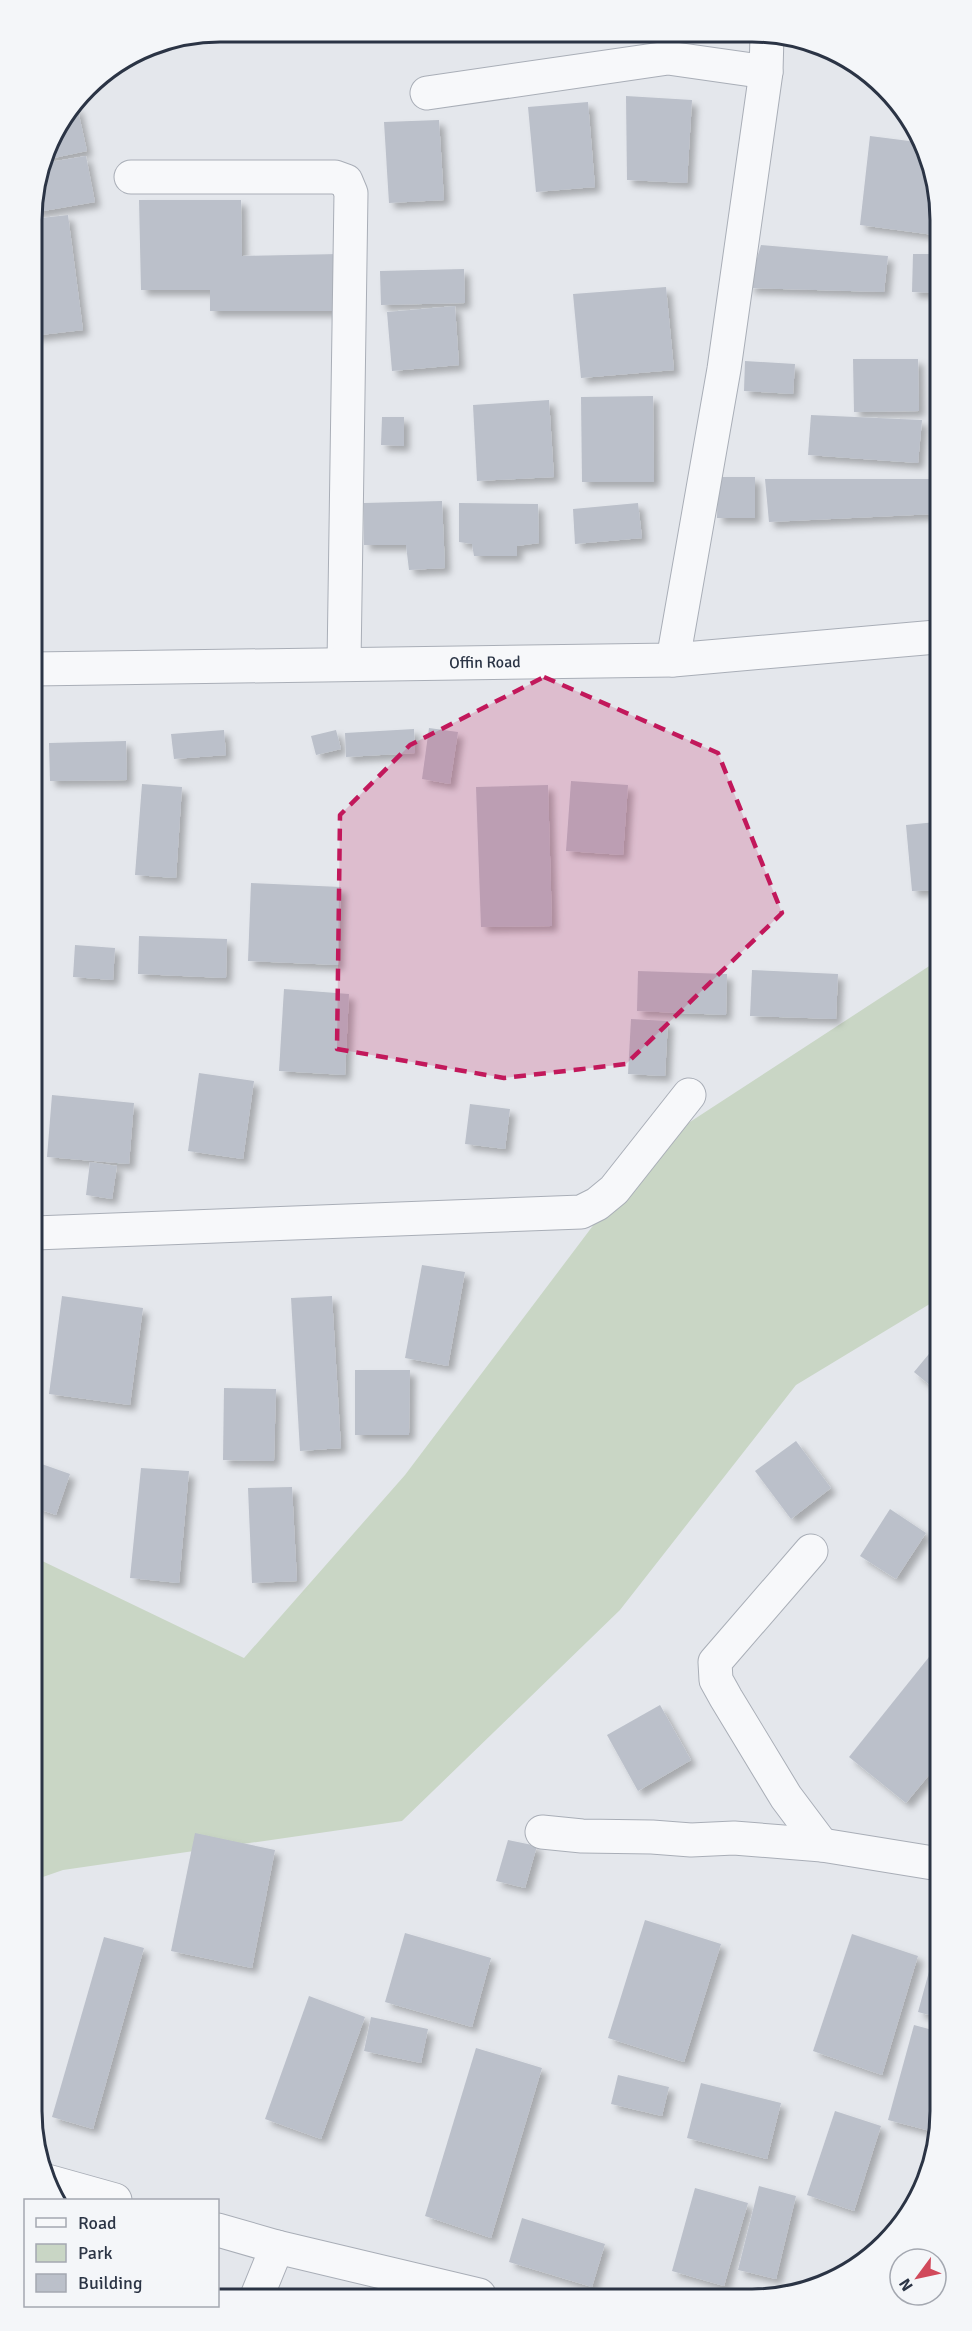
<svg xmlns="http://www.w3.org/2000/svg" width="972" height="2331" viewBox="0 0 972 2331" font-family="Signika,sans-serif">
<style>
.green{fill:#c9d6c5}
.building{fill:#bbc0ca;filter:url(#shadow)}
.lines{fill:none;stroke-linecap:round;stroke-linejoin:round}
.minor-casing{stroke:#a9aeb7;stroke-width:35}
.tertiary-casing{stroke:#a9aeb7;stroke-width:35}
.minor{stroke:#f7f8fa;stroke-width:33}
.tertiary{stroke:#f7f8fa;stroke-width:33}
.marked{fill:#c2185b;fill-opacity:0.2;stroke:#c2185b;stroke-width:4.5;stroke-dasharray:12 8;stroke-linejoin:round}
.labels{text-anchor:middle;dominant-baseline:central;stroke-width:4.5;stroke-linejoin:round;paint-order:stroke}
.street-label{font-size:16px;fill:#2b3445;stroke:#f4f6f9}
.rim{fill:none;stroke:#2b3445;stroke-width:3}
</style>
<defs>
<filter id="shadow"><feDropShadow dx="5.5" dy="5.5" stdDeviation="3" flood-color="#0004"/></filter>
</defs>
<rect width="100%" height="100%" fill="#e4e7ec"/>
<polygon class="green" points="937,961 938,1299 796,1385 620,1610 402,1821 63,1870 37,1879 36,1558 244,1658 405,1475 653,1146"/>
<g class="building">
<polygon points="626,96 692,100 687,183 627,180"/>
<polygon points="588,102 595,187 536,192 528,107"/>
<polygon points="77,106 87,151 44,160 51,137 73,107"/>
<polygon points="439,120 444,200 389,203 384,122"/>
<polygon points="870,136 917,142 934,171 934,235 860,225"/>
<polygon points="86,156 95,202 32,213 44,163"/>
<polygon points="139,200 241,200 242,256 339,254 340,311 210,311 210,290 141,290"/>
<polygon points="68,215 83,330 32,336 32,219"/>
<polygon points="761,245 888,256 884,292 748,288"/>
<polygon points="913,254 934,254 935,293 912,292"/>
<polygon points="464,269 465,303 381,305 380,271"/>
<polygon points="666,287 674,370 581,378 573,294"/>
<polygon points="455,306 459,365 392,371 387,312"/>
<polygon points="853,359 918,359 919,411 854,412"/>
<polygon points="745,361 795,364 793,394 744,391"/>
<polygon points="653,396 654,482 582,482 581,397"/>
<polygon points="549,400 554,477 477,481 473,405"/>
<polygon points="811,415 922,420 918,463 808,455"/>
<polygon points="382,417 404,417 404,446 381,445"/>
<polygon points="718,477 755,477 755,518 717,518"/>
<polygon points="765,479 935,479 935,514 769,522"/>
<polygon points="442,501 445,568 409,570 406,545 364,545 364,503"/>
<polygon points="459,503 538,504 539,543 517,546 517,556 474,556 472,544 459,542"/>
<polygon points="638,503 642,538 575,544 573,509"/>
<polygon points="429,728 458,732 450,784 422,779"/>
<polygon points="414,729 415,753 346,757 345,733"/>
<polygon points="224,730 226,755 174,759 171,734"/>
<polygon points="336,730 341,749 316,755 311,736"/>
<polygon points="126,741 127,780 50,781 49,743"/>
<polygon points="571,781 628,785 623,855 566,851"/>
<polygon points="142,784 182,787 176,878 135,875"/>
<polygon points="548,785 552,926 481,927 476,787"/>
<polygon points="936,822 936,890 912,891 906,825"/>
<polygon points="251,883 341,887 338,965 248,961"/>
<polygon points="139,936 227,939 226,978 138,974"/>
<polygon points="75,945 115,948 113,980 73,977"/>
<polygon points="752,970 838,974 836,1019 750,1016"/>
<polygon points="638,971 727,974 726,1015 637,1011"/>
<polygon points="284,989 349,994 345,1075 279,1071"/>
<polygon points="631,1019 668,1021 665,1076 628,1074"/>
<polygon points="199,1073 254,1081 243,1159 188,1151"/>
<polygon points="52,1095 134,1103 129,1164 47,1157"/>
<polygon points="470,1104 510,1109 505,1149 465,1144"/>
<polygon points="90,1162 117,1166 112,1199 86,1195"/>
<polygon points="422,1265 465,1272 448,1366 405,1358"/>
<polygon points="62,1296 143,1308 130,1405 49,1394"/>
<polygon points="332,1296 341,1448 300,1451 291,1298"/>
<polygon points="938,1343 938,1392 914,1372"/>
<polygon points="355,1370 410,1370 409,1435 355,1435"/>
<polygon points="224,1388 276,1389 274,1461 223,1460"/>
<polygon points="796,1441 831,1488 791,1519 755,1471"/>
<polygon points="36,1462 70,1474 56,1515 36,1508"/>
<polygon points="141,1468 189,1471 179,1583 130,1578"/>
<polygon points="292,1487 297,1581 252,1583 248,1488"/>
<polygon points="890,1509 926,1533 896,1579 860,1556"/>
<polygon points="933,1652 939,1656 939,1763 906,1803 849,1757"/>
<polygon points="660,1705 691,1760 638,1791 607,1735"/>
<polygon points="195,1833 275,1850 252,1968 171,1951"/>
<polygon points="508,1840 537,1846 525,1888 496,1881"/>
<polygon points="645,1920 721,1944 684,2062 608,2038"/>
<polygon points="405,1933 491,1958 472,2027 385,2002"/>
<polygon points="852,1934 918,1956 882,2075 813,2051"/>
<polygon points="939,1935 940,1935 940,2018 918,2012"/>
<polygon points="104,1937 144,1948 93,2129 52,2117"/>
<polygon points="309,1996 365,2017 321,2139 265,2119"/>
<polygon points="371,2017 428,2029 421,2063 364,2051"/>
<polygon points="914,2025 940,2032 940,2123 938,2133 888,2120"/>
<polygon points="476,2048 542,2068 491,2238 425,2216"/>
<polygon points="618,2075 669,2087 662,2116 611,2104"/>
<polygon points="701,2083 781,2103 767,2159 687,2138"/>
<polygon points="835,2111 881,2126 854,2211 807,2195"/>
<polygon points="759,2186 796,2196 776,2279 738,2270"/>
<polygon points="695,2188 748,2203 724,2286 672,2271"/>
<polygon points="522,2218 605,2244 592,2287 509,2262"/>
</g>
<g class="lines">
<defs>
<g id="minor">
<polyline points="427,93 668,58 766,72"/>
<polyline points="131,177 335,177 346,181 351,193 344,664"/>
<polyline points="673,660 724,369 766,72 767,35"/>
<polyline points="35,1233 581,1212 597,1204 614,1190 689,1095"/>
<polyline points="811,1551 715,1662 716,1680 726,1698 786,1797 822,1845"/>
<polyline points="542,1832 582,1836 652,1837 691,1840 734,1838 822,1845 939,1864"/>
<polyline points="47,2181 115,2200"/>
<polyline points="218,2230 277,2247 479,2295"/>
<polyline points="257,2296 277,2247"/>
</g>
<g id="tertiary">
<path id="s1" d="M33 669 673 660 936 637"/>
</g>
</defs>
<use href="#minor" class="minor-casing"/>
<use href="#tertiary" class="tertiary-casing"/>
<use href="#minor" class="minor"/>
<use href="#tertiary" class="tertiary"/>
</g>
<path class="marked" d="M544 677 718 753 782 913 626 1064 504 1078 337 1049 340 815 410 745Z"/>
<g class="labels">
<g class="street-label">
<text stroke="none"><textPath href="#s1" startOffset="452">Offin Road</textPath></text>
</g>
</g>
<path d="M0 0H972V2331H0ZM220 42H752A178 178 0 0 1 930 220V2111A178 178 0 0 1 752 2289H220A178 178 0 0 1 42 2111V220A178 178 0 0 1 220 42Z" fill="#f4f6f9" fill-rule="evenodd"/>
<path class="rim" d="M220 42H752A178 178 0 0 1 930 220V2111A178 178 0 0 1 752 2289H220A178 178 0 0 1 42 2111V220A178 178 0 0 1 220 42Z"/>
<rect x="24" y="2199" width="195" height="108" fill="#f4f6f9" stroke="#a4a8b1" stroke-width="1.5"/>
<rect x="36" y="2218" width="30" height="9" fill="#f7f8fa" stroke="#a4a8b1" stroke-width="1.5"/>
<text x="78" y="2229" font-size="18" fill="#2b3445">Road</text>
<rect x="36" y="2244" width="30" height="18" fill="#c9d6c5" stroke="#a4a8b1" stroke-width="1.5"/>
<text x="78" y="2259" font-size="18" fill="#2b3445">Park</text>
<rect x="36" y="2274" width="30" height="18" fill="#bbc0ca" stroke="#a4a8b1" stroke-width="1.5"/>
<text x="78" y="2289" font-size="18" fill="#2b3445">Building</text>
<g transform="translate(918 2277) rotate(237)"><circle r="28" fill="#f4f6f9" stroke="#a4a8b1" stroke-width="1.5"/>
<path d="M0-4.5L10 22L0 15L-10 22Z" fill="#d1495b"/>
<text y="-9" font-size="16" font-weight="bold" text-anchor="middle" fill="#2b3445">N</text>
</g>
</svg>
